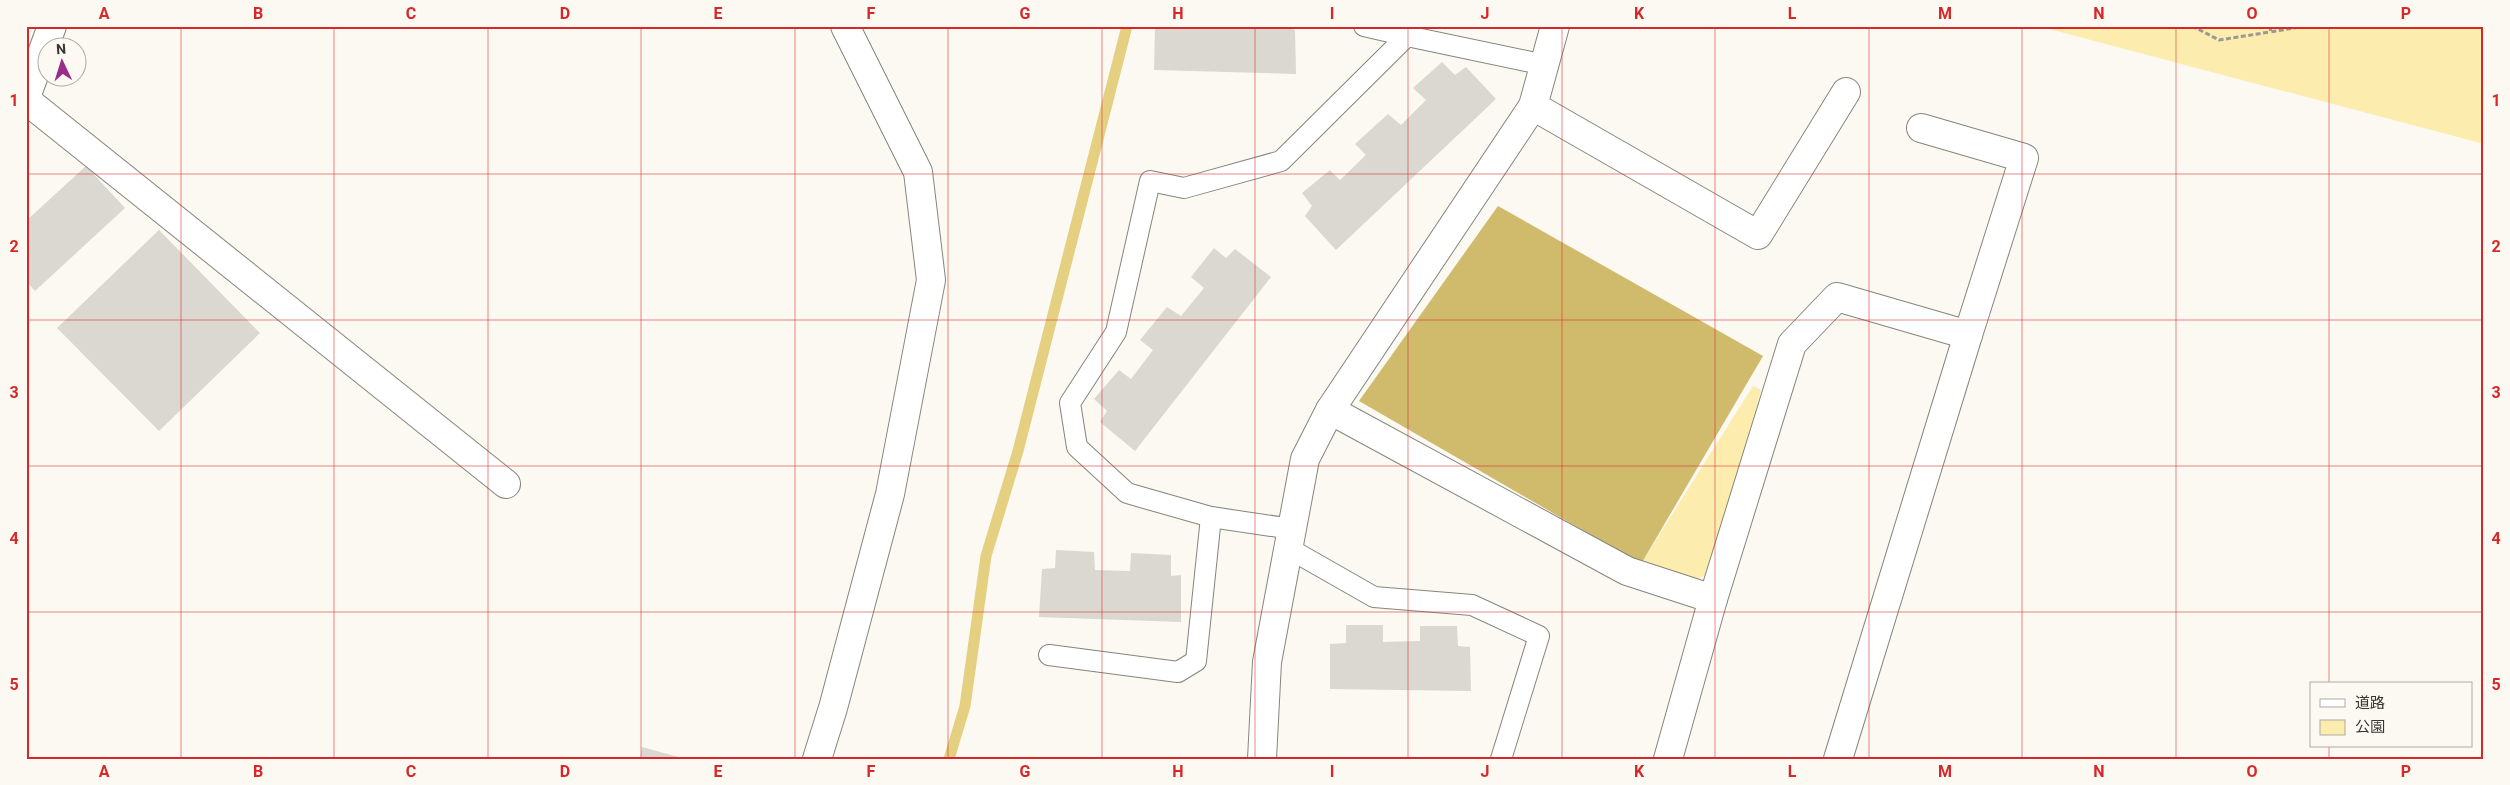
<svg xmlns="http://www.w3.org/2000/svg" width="2510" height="785" viewBox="0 0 2510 785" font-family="Roboto,'Noto Sans JP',sans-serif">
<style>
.green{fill:#fcecae}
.forest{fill:#cfbb6b}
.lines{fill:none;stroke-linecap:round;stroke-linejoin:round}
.stream{stroke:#e5d081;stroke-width:11}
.building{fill:#dad8d0}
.service-casing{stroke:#86857d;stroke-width:22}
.minor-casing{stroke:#86857d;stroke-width:30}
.tertiary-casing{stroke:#86857d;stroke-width:30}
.path{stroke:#9b9994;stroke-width:3;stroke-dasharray:5 2.5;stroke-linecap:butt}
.service{stroke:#fff;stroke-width:20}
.minor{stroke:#fff;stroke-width:28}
.tertiary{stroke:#fff;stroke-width:28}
.grid{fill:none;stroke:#d62828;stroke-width:1;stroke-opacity:0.55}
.neatline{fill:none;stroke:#d62828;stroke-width:2}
.grid-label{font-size:16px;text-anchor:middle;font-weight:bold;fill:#d62828}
</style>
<rect width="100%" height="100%" fill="#fbf9f1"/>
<g class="green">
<polygon points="2038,26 2484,26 2484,144"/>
<polygon points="1753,386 1761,390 1712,571 1690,583 1641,564"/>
</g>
<polygon class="forest" points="1498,206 1763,356 1641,564 1359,401"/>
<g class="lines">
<polyline class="stream" points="949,759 965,706 986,556 1018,451 1127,26"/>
</g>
<g class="building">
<polygon points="1155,26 1284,26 1295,30 1296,74 1154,70"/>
<polygon points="1442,62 1455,75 1466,67 1496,99 1336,250 1305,216 1312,206 1302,193 1330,170 1340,180 1366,155 1355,144 1388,114 1401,125 1426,100 1413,88"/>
<polygon points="86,166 125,208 35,291 26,281 26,221"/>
<polygon points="159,230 260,333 159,431 57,328"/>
<polygon points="1214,248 1226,258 1235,249 1271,277 1135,451 1100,422 1107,411 1094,399 1119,370 1131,379 1153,350 1140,340 1167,307 1181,316 1204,288 1191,277"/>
<polygon points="1056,550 1094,552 1095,570 1130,571 1131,553 1171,555 1171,576 1181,575 1181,622 1039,617 1042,569 1055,568"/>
<polygon points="1346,625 1383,625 1383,642 1420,641 1420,626 1457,626 1458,646 1470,647 1471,691 1330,689 1330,644 1346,643"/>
<polygon points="642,747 682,758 682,759 640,759"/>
</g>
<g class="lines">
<defs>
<g id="service">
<polyline points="1364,26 1407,36"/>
<polyline points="1292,529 1211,517 1127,493 1077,447 1070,403 1116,332 1150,181 1184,188 1281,161 1407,36 1545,65"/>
<polyline points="1288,548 1374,597 1472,605 1539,636 1501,759"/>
<polyline points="1049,655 1178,672 1196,661 1211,517"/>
</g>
<g id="minor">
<polyline points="26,100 506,484"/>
<polyline points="1533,106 1758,235 1846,92"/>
<polyline points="1330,410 1627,571 1713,599 1792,344 1837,297 1968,335 2024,158 1921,128"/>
<polyline points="817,759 833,708 890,494 931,280 918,172 845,26"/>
<polyline points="1262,759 1267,662 1305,459 1330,410 1533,106 1555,26"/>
<polyline points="1668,759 1713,599"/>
<polyline points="1838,759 1968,335"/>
</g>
<polyline id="tertiary" points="26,97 52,26"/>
</defs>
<use href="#service" class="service-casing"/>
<use href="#minor" class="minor-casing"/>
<use href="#tertiary" class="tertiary-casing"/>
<g class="path">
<polyline points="2080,26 2087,26"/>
<polyline points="2192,26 2219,40 2270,32"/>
<polyline points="2271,26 2270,32 2306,26"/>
</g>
<use href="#service" class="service"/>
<use href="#minor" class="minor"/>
<use href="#tertiary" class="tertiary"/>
</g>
<path class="grid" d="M181 26V759M334 26V759M488 26V759M641 26V759M795 26V759M948 26V759M1102 26V759M1255 26V759M1408 26V759M1562 26V759M1715 26V759M1869 26V759M2022 26V759M2176 26V759M2329 26V684M26 174H2484M26 320H2484M26 466H2484M26 612H2484M2329 746V759"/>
<rect width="2510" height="785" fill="none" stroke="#fbf9f1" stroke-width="55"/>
<rect x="2310" y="682" width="162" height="65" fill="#fbf9f1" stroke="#adaba5"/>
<rect x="2320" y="699" width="25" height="8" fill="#ffffff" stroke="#adaba5"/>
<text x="2355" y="708" font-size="15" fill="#373633">道路</text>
<rect x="2320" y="720" width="25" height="15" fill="#fcecae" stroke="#adaba5"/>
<text x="2355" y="732" font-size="15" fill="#373633">公園</text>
<g transform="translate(62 62) rotate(356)"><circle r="24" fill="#fbf9f1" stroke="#adaba5"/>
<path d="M0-4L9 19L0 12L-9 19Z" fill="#9a2c8c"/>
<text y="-8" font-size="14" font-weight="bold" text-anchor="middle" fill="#373633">N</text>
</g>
<rect x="28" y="28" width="2454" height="730" class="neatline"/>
<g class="grid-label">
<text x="104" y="19">A</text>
<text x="258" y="19">B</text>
<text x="411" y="19">C</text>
<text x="565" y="19">D</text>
<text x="718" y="19">E</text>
<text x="871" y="19">F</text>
<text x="1025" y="19">G</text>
<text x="1178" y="19">H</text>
<text x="1332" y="19">I</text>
<text x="1485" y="19">J</text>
<text x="1639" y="19">K</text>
<text x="1792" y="19">L</text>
<text x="1945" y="19">M</text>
<text x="2099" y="19">N</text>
<text x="2252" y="19">O</text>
<text x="2406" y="19">P</text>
<text x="14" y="106">1</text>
<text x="2496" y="106">1</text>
<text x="14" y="252">2</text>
<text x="2496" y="252">2</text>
<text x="14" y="398">3</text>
<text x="2496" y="398">3</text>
<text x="14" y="544">4</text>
<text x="2496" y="544">4</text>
<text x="14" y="690">5</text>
<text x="2496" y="690">5</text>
<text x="104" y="777">A</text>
<text x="258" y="777">B</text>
<text x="411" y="777">C</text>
<text x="565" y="777">D</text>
<text x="718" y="777">E</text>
<text x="871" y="777">F</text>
<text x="1025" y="777">G</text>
<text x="1178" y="777">H</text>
<text x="1332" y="777">I</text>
<text x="1485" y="777">J</text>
<text x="1639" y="777">K</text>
<text x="1792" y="777">L</text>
<text x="1945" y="777">M</text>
<text x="2099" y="777">N</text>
<text x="2252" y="777">O</text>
<text x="2406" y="777">P</text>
</g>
</svg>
